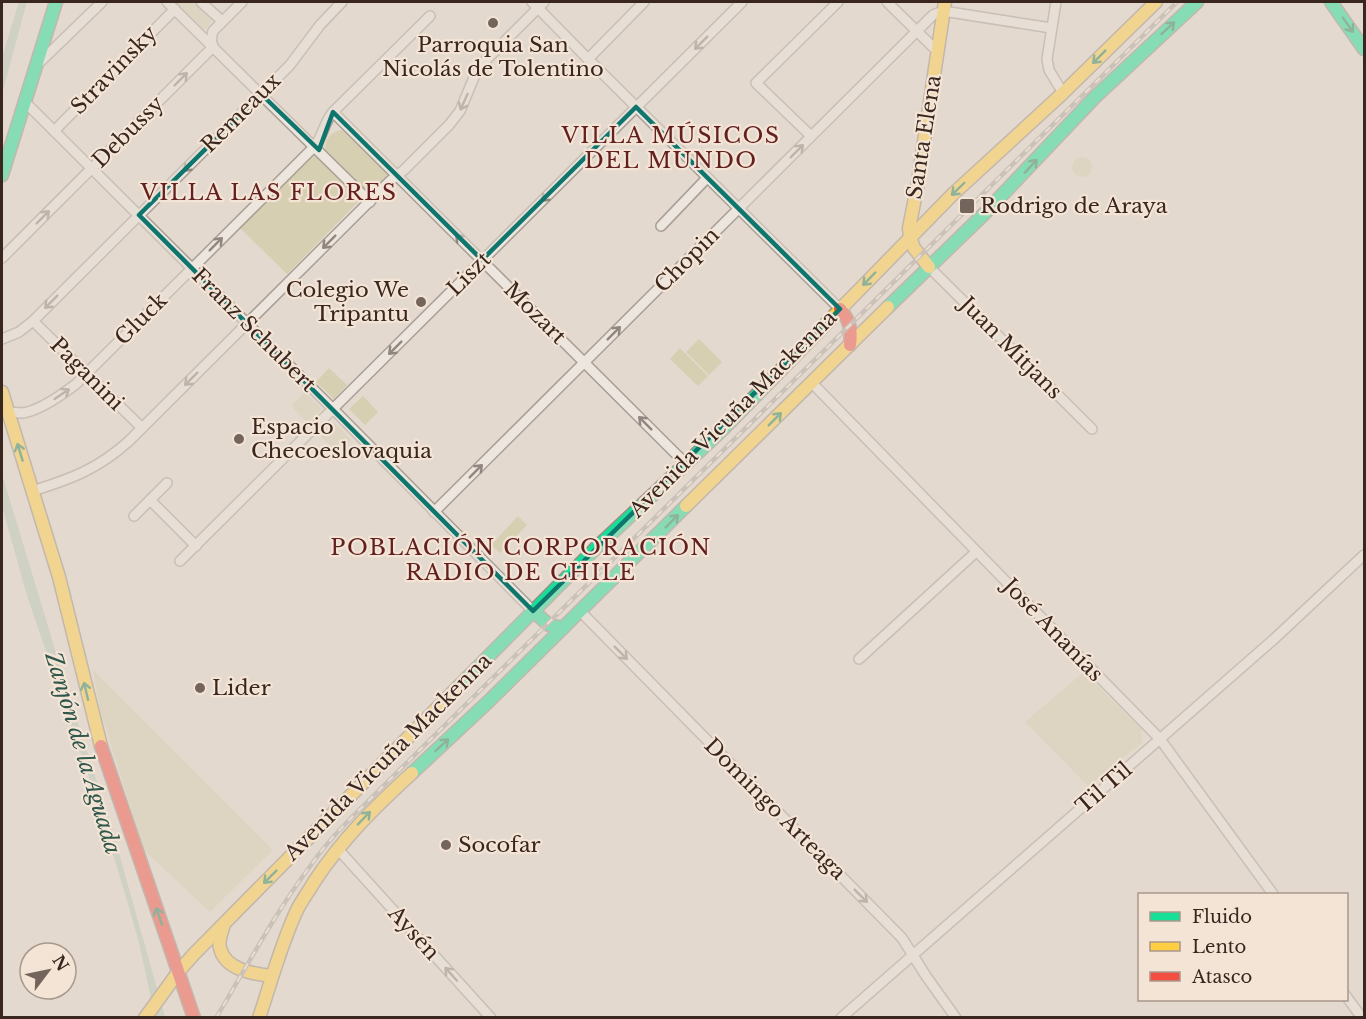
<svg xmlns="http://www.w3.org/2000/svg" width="1366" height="1019" viewBox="0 0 1366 1019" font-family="'Libre Baskerville',serif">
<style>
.green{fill:#d6cfb1}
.water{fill:#b9c8bb}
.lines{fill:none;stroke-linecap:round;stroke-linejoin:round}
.street-casing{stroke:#a99f97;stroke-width:12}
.fast-casing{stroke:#998e87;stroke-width:15}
.slow-casing{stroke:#998e87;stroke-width:15}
.jam-casing{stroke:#998e87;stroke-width:15}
.street{stroke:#ece6df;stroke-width:9}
.fast{stroke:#16e098;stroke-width:12}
.slow{stroke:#ffcf43;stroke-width:12}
.jam{stroke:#f24e42;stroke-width:12}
.rail-casing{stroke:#aca59f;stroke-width:4.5}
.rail{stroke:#f4e4d5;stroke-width:2;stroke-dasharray:7;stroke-linecap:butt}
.oneway{stroke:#27835c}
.oneway2{stroke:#92867f}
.marked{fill:none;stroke:#0f766e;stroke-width:4.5;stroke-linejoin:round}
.poi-dot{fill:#74655c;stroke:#f4e4d5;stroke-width:2}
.labels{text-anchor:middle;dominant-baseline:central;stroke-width:4.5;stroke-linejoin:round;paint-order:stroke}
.poi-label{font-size:21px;fill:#38261f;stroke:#f4e4d5;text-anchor:start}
.street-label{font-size:21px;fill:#38261f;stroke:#f4e4d5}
.neighbourhood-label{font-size:22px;letter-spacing:1.5px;fill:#632020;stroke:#f4e4d5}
.water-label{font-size:22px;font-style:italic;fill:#2f574c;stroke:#f4e4d5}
</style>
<rect width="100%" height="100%" fill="#e4d9ce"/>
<g class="green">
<polygon points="172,2 193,2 209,18 211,21 209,25 205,29 199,28"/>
<path d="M342 130 350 134 387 173C386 183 373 194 364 189L326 152C323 140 331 131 342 130Z"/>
<polygon points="311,156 318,157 357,195 359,201 287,274 239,227"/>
<circle cx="1082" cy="167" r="10"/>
<polygon points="699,339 722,362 709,375 686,352"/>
<polygon points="680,348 708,376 698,386 670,359"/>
<polygon points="329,368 347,385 334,399 316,382"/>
<polygon points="304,392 322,409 308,423 291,406"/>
<polygon points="363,396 378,412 365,425 349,409"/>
<polygon points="334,422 351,440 337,453 320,436"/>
<polygon points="518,516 527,525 500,553 491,545"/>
<polygon points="93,670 273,850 210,912 144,850 99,707"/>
<polygon points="1084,672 1141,729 1142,743 1088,786 1025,722"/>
</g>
<g class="water">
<polygon points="19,2 27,2 2,94 2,57"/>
<polygon points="2,474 71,702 112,828 165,1017 155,1017 139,943 126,897 87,771 27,596 2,506"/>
</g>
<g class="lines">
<defs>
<g id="street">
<polyline points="167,2 370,202"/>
<polyline points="201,2 222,21"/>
<polyline points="532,2 588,59 840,309"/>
<polyline points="887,2 937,51"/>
<polyline points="1056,2 1047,59 1049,70 1063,93"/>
<polyline points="213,46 211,40 213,31 242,2"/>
<polyline points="588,59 644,2"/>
<polyline points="39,63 102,2"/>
<polyline points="25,102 333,409 533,611"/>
<polyline points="333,112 686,464"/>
<polyline points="54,131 175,9"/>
<polyline points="811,136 756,83 838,2"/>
<polyline points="661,226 707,178"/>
<polyline points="2,258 213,47"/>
<polyline points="929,267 1092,429"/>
<polyline points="33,321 142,428"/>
<polyline points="2,339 19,332 33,321 290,65 320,25 342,2"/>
<polyline points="812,383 1160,739 1273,894"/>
<path d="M8 412C12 412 18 413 22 413 39 411 63 394 76 384L315 146C323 136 324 122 333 112L430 16"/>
<path d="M32 491C71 479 98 469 129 441L391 180 404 170 449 125 460 111 475 75 484 62 544 2"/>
<polyline points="150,500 196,546"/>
<polyline points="434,512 933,15 943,11 1051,28"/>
<polyline points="134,516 167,483"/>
<polyline points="180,561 742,2"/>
<polyline points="580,611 902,938 926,976 956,1018"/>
<polyline points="859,659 976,552"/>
<polyline points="337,848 491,1018"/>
<polyline points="1346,996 1362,1018"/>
<polyline points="841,1018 1273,640 1364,555"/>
</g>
<g id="fast">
<polyline points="1331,2 1364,49"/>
<polyline points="2,175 56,2"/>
<polyline points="888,307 984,214 1095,97 1197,2"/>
<polyline points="533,611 549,625 563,628"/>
<polyline points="454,691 595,549 723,429 774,377"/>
<polyline points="412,773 489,701 686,506"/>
</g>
<g id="slow">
<polyline points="929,267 914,248 910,237 909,228 917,188 945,2"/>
<polyline points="774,377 953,194 1063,93 1156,2"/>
<polyline points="2,392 59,577 101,746"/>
<polyline points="686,506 888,307"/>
<path d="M224 924C222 932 218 940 220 948 225 970 254 974 272 976"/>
<polyline points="145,1018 179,971 194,954 454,691"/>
<path d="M259 1018C271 982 281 944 297 910 302 900 309 891 314 882 343 838 374 808 412 773"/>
</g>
<g id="jam">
<path d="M840 309C850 320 852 331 850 345"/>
<polyline points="101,746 194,1018"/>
</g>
</defs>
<use href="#street" class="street-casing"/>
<use href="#fast" class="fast-casing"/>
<use href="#slow" class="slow-casing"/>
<use href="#jam" class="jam-casing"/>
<use href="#street" class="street"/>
<use href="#fast" class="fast"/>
<use href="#slow" class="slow"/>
<use href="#jam" class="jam"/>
<defs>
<path id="rail" d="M216 1018C247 966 275 913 311 865 324 846 340 829 356 813L1177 2"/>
</defs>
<use href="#rail" class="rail-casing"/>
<use href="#rail" class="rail"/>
</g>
<defs><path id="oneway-shaft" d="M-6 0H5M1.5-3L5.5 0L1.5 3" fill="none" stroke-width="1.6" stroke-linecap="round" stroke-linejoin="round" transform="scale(1.5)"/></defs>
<g class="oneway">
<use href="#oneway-shaft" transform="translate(1348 25) rotate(55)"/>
<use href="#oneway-shaft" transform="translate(1168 28) rotate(-42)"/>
<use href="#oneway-shaft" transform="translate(1099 57) rotate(135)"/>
<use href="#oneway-shaft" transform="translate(1031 166) rotate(-47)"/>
<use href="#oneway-shaft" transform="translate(958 189) rotate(136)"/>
<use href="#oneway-shaft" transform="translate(869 279) rotate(134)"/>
<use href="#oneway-shaft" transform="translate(775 419) rotate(-45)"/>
<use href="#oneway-shaft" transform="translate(20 452) rotate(-107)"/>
<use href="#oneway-shaft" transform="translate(672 521) rotate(-45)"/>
<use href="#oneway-shaft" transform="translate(86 691) rotate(-103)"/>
<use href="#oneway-shaft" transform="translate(442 745) rotate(-42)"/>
<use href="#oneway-shaft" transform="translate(364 818) rotate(-46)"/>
<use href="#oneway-shaft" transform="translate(270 877) rotate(135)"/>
<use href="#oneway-shaft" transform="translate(159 916) rotate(-109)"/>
</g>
<g class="oneway2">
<use href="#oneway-shaft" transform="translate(701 43) rotate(135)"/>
<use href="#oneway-shaft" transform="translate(181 79) rotate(-45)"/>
<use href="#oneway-shaft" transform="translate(464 102) rotate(114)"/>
<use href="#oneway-shaft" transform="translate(797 151) rotate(-45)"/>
<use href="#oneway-shaft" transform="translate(190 165) rotate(135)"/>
<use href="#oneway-shaft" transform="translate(548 195) rotate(135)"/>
<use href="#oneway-shaft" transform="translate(43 217) rotate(-45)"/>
<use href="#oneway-shaft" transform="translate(462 241) rotate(-135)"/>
<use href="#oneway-shaft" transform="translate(329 242) rotate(135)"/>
<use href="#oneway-shaft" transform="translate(216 244) rotate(-45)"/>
<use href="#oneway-shaft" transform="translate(51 302) rotate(135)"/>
<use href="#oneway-shaft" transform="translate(614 333) rotate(-45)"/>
<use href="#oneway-shaft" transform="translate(395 348) rotate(135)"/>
<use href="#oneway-shaft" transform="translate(191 379) rotate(135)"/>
<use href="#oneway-shaft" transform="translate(62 394) rotate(-34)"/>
<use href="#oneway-shaft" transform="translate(645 423) rotate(-135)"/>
<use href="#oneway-shaft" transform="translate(476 471) rotate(-45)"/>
<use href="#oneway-shaft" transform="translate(621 653) rotate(45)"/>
<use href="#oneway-shaft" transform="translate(861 896) rotate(45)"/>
<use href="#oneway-shaft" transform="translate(451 974) rotate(-132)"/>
</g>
<path d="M0 0H1366V1019H0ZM261 94 319 150 333 112 482 260 636 107 840 309 533 611 139 215Z" fill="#e4d9ce" fill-opacity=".55" fill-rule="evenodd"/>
<path class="marked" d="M261 94 319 150 333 112 482 260 636 107 840 309 533 611 139 215Z"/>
<g class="poi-dot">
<circle cx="493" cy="23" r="6"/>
<rect x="959" y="198" width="16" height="16" rx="3"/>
<circle cx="421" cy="302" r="6"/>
<circle cx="239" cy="439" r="6"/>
<circle cx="200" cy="688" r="6"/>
<circle cx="446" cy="845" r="6"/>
</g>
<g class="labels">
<g class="poi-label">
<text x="493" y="45" text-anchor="middle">Parroquia San<tspan x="493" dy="24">Nicolás de Tolentino</tspan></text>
<text x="980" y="206">Rodrigo de Araya</text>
<text x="409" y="290" text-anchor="end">Colegio We<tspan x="409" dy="24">Tripantu</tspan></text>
<text x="251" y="427">Espacio<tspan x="251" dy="24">Checoeslovaquia</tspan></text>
<text x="212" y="688">Lider</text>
<text x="458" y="845">Socofar</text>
</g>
<g class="street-label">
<text transform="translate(114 70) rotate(-46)">Stravinsky</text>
<text transform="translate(241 113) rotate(-45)">Remeaux</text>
<text transform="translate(128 132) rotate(-45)">Debussy</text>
<text transform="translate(924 137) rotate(-81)">Santa Elena</text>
<text transform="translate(687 260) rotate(-45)">Chopin</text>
<text transform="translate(469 274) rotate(-45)">Liszt</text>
<text transform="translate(535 313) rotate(45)">Mozart</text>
<text transform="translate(141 319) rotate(-45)">Gluck</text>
<text transform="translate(254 330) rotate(45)">Franz Schubert</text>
<text transform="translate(1011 348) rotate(45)">Juan Mitjans</text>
<text transform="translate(87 374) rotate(45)">Paganini</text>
<text transform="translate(733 414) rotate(-45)">Avenida Vicuña Mackenna</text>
<text transform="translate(1053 630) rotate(46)">José Ananías</text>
<text transform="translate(388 757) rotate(-45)">Avenida Vicuña Mackenna</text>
<text transform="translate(1104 788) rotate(-41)">Til Til</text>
<text transform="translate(775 809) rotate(45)">Domingo Arteaga</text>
<text transform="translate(414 933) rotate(48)">Aysén</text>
</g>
<g class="neighbourhood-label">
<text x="671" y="135">VILLA MÚSICOS<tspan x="671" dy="25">DEL MUNDO</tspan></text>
<text x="269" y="192">VILLA LAS FLORES</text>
<text x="521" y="547">POBLACIÓN CORPORACIÓN<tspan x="521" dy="25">RADIO DE CHILE</tspan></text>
</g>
<g class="water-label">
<text transform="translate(83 753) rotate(73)">Zanjón de la Aguada</text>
</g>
</g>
<rect width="1366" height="1019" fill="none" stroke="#38261f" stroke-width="6"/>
<rect x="1138" y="893" width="210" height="108" fill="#f4e4d5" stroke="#a9988c" stroke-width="1.5"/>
<rect x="1150" y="912" width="30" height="9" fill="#16e098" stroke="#a9988c" stroke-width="1.5"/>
<text x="1192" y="923" font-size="18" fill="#38261f">Fluido</text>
<rect x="1150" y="942" width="30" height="9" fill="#ffcf43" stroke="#a9988c" stroke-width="1.5"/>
<text x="1192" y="953" font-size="18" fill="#38261f">Lento</text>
<rect x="1150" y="972" width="30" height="9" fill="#f24e42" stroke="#a9988c" stroke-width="1.5"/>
<text x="1192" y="983" font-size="18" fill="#38261f">Atasco</text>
<g transform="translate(48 971) rotate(58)"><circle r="28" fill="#f4e4d5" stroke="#a9988c" stroke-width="1.5"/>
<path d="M0-4.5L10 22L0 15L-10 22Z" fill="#74655c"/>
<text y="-9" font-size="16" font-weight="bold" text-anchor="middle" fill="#38261f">N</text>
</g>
</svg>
